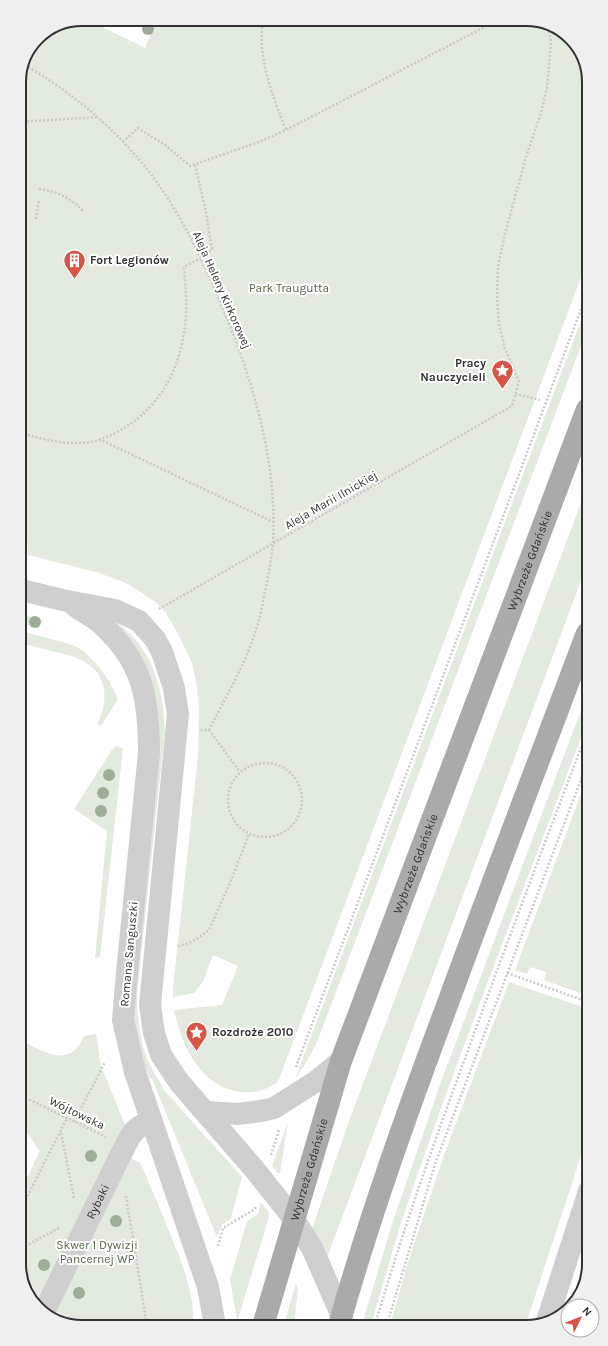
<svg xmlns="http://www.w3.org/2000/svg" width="608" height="1346" viewBox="0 0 608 1346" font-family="Karla,sans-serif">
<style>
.green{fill:#e3eadf}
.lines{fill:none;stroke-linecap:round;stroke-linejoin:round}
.path{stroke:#c9c9c9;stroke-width:2.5;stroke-dasharray:2 2;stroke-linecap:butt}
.minor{stroke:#cfcfcf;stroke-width:22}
.major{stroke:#aaa;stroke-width:22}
.tree{fill:#9ead97}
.labels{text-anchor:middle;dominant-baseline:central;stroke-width:4;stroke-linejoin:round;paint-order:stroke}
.poi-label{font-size:12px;font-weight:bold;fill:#323232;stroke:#fff;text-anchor:start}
.park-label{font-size:12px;fill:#4e6a42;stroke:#fff}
.street-label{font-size:12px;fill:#323232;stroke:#fff}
.rim{fill:none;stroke:#323232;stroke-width:2}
</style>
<rect width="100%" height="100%" fill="#fff"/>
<g class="green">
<path d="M82 19H86L145 48 157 19H531L565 32 586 61V264L278 1082C273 1085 268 1088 262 1090 254 1093 243 1093 235 1091 198 1083 181 1043 174 1010L222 1005 238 966 213 955 203 982 194 993 173 997V988L198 756 199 709 197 687 192 663 177 632 166 613 156 602 139 591 126 583 96 572 28 555C28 541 26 531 20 519L19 78 37 37Z"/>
<polygon points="586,307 586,333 317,1042 306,1063 295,1079"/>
<polygon points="587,487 587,565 325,1263 312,1229 349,1121"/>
<polygon points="21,614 41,619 39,628 21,623"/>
<path d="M111 619C152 644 163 686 165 731L137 993C137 1015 139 1036 146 1056 150 1067 157 1077 163 1087H162L163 1089 242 1177 231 1218 222 1225 217 1237 152 1079H150L142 1059 132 1023 159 733C159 720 158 708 155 695Z"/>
<path d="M21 631 73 645 85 652 99 667 109 681 118 699 101 726 97 724C110 700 107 672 81 660 74 656 67 655 60 653 47 650 34 646 21 643Z"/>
<path d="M587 694V722C524 889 457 1056 400 1226 390 1259 381 1292 371 1325H362L392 1224 441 1082Z"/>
<polygon points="116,746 123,748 100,957 95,958 107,831 74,809 112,750"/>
<polygon points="588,775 588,996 544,980 546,972 530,967 527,974 515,970"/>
<polygon points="509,982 588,1009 589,1131 526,1324 390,1325 408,1262 444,1155"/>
<path d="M96 1034 101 1066 126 1127 130 1158 139 1162 141 1164C149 1183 157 1202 165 1221 176 1249 198 1296 192 1326L77 1327 43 1314 22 1285V1188L40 1151 22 1126V1041C46 1053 70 1069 84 1036Z"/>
<polygon points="288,1122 280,1173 279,1174 272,1166"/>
<polygon points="261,1202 269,1213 269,1217 238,1319 237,1319 230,1280 247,1221 258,1214"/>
<polygon points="296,1284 298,1289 294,1325 284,1325"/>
</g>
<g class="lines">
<g class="path">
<path d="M263 19C257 58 272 94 286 130"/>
<path d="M25 65C69 91 109 123 142 163 173 200 195 244 214 288 249 367 278 456 273 543 271 564 266 586 262 607 260 616 258 625 255 633 244 667 225 698 209 730H199"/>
<polyline points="19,122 97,117"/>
<polyline points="123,142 138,128 165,145 190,166 259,142 286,130 500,19"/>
<path d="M39 189C57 191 71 198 84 212"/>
<polyline points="36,219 39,201"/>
<polyline points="515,394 540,400"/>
<path d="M20 433C40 438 59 444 79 443 96 443 114 435 127 426 166 401 183 360 186 315 187 299 185 283 184 267L201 258 212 250 206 212 195 164"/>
<polyline points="99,439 273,522"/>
<polyline points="20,557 22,559"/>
<polyline points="159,609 512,406 519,381 505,349 499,324 497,296 498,266 506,230 526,157 541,113 547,88 551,42 548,26"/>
<polyline points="209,730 240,772"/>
<circle cx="265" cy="800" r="37"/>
<path d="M178 946C190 944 202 937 210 928L232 878 249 834"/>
<polyline points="507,973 588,1002"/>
<polyline points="296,1067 586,296"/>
<polyline points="22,1096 106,1137"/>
<polyline points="74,1122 105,1062"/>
<polyline points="61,1133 74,1198"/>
<polyline points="271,1155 279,1130"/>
<polyline points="126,1196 147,1326"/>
<polyline points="22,1207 67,1118"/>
<polyline points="218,1246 223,1228 255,1209 256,1206"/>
<polyline points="22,1248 59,1228"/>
<path d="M375 1325C401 1237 431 1150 463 1064 503 953 545 842 587 732"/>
<polyline points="387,1325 435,1164 588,761"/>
</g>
<g class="minor">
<polyline points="21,590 67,601 115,610 139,621 155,639 162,652 174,688 178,714 150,1005 154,1033 161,1055 179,1082 255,1170 294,1219 312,1248 342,1316"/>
<path d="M75 606C83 612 93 617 100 623 143 661 149 698 149 753L127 972 123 1020 135 1072 208 1287 215 1326"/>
<polyline points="206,1112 238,1114 261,1111 274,1108 315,1082 341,1061"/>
<path id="s1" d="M43 1314 120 1156C130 1138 131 1128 151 1121"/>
<polyline points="546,1324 589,1191"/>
</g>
<g class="major">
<path d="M339 1325C370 1215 409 1107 449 1000 494 877 541 755 587 633"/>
<path id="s2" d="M263 1326 341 1061 587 409"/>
</g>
</g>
<g class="tree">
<circle cx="148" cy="29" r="6"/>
<circle cx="35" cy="622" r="6"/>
<circle cx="109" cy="775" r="6"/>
<circle cx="103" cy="793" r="6"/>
<circle cx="101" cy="811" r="6"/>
<circle cx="91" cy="1156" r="6"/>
<circle cx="116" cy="1221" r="6"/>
<circle cx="44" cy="1265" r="6"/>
<circle cx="79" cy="1293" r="6"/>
</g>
<defs>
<symbol id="building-pin" viewBox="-11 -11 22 30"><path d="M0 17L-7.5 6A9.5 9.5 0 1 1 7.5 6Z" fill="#d65546" stroke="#fff"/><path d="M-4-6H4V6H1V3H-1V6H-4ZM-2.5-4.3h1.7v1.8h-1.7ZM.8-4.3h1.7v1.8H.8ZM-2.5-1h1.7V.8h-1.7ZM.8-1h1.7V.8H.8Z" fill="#fff"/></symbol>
<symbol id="sight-pin" viewBox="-11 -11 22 30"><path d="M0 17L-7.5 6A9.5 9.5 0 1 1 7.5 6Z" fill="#d65546" stroke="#fff"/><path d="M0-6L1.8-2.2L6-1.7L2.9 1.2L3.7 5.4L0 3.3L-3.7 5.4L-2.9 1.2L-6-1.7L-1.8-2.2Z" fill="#fff"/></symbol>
</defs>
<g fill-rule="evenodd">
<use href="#building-pin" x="62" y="248" width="25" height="34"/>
<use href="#sight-pin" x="490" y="358" width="25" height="34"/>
<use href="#sight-pin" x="184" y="1020" width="25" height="34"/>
</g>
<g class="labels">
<g class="poi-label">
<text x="90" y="260">Fort Legionów</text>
<text x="486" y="363" text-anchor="end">Pracy<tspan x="486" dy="14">Nauczycieli</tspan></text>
<text x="212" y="1032">Rozdroże 2010</text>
</g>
<g class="park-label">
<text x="289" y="288">Park Traugutta</text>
<text x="97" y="1245">Skwer 1 Dywizji<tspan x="97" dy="14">Pancernej WP</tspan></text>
</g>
<g class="street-label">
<text transform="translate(222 290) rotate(66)">Aleja Heleny Kirkorowej</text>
<text transform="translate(331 500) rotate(-30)">Aleja Marii Ilnickiej</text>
<text stroke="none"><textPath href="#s2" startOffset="811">Wybrzeże Gdańskie</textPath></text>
<text stroke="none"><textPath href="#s2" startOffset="487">Wybrzeże Gdańskie</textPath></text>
<text transform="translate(129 954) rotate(-85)">Romana Sanguszki</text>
<text transform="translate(77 1113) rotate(26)">Wójtowska</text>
<text stroke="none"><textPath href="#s2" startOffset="163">Wybrzeże Gdańskie</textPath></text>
<text stroke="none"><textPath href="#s1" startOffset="125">Rybaki</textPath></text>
</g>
</g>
<path d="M0 0H608V1346H0ZM82 26H526A56 56 0 0 1 582 82V1264A56 56 0 0 1 526 1320H82A56 56 0 0 1 26 1264V82A56 56 0 0 1 82 26Z" fill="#efefef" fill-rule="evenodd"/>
<path class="rim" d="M82 26H526A56 56 0 0 1 582 82V1264A56 56 0 0 1 526 1320H82A56 56 0 0 1 26 1264V82A56 56 0 0 1 82 26Z"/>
<g transform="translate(580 1318) rotate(47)"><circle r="19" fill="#ffffff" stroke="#adadad"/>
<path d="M0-3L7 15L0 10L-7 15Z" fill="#d65546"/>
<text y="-6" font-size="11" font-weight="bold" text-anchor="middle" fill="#323232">N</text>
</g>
</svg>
